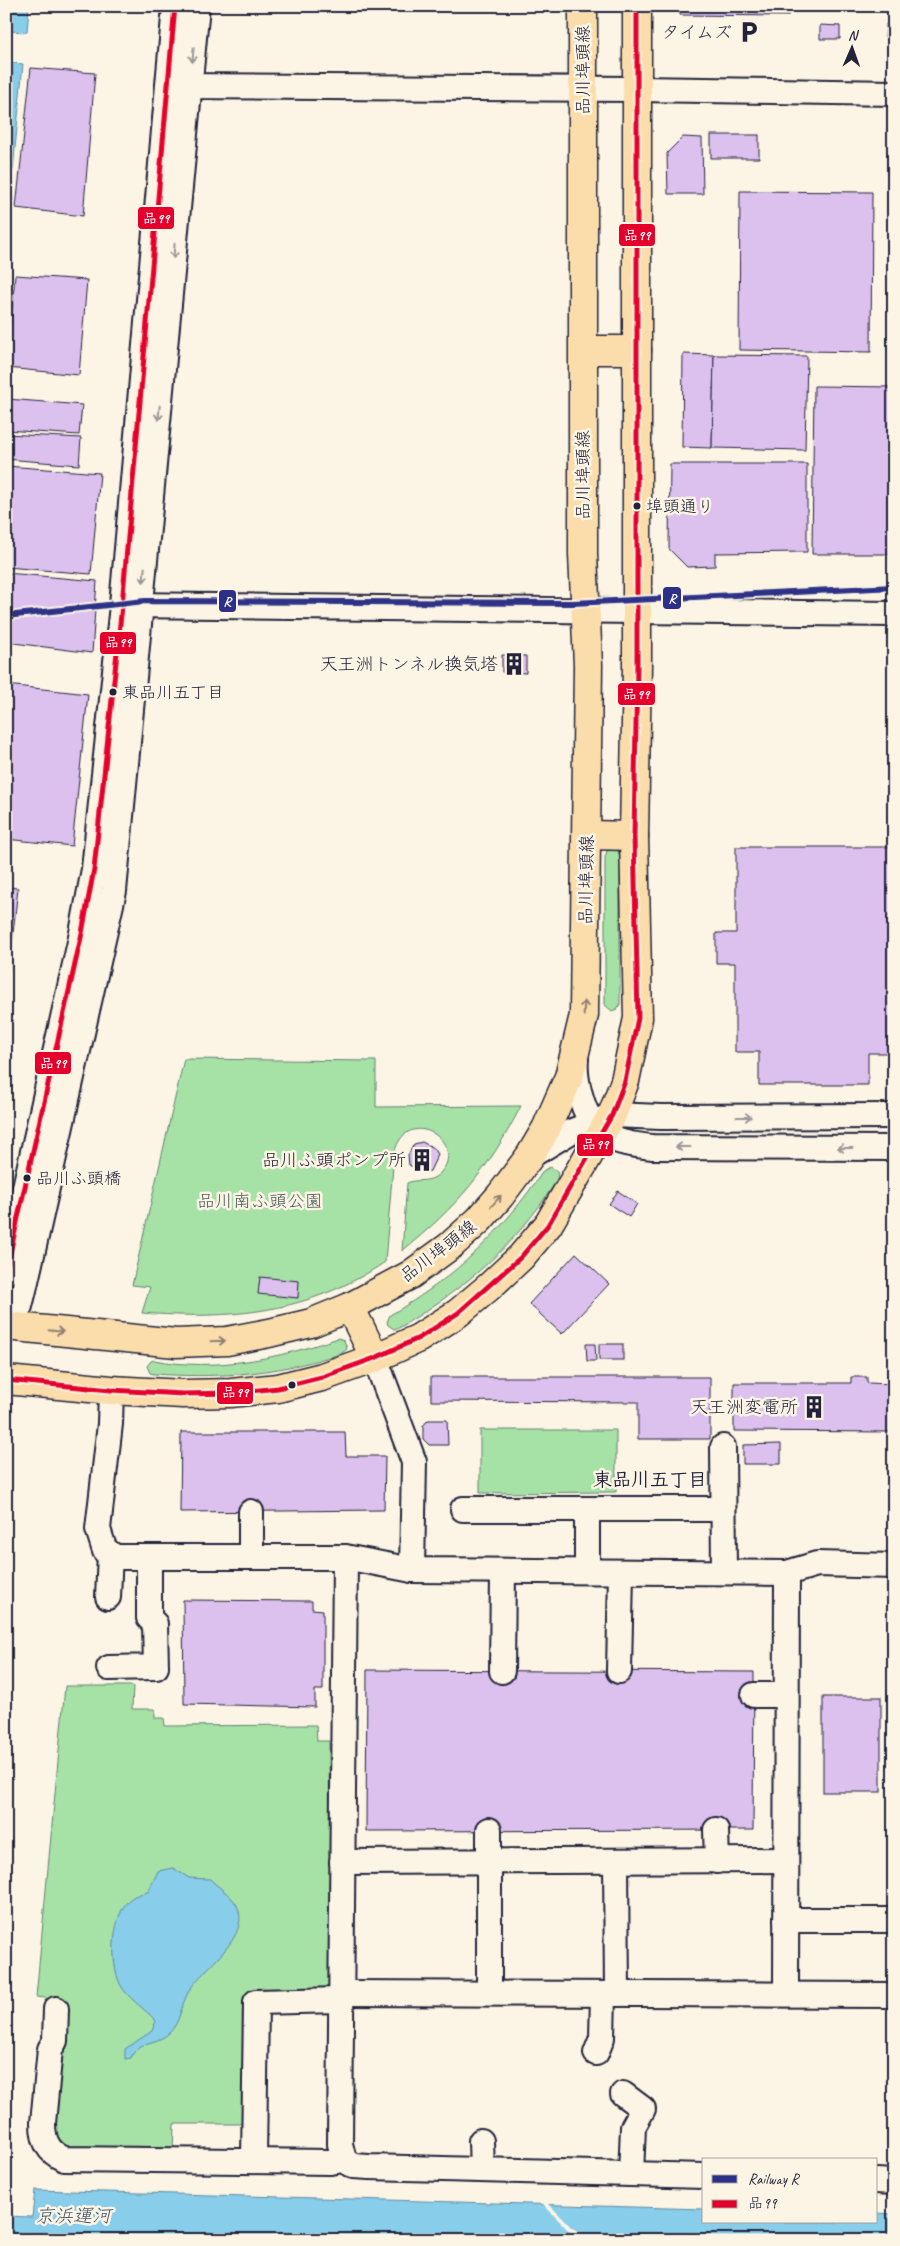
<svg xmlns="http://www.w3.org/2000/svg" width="900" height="2246" viewBox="0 0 900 2246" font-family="Caveat,'Klee One',sans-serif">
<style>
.green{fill:#a6e1a6;stroke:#648270}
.water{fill:#88cde9;stroke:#5f89a3}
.pier{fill:#fcf5e5}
.building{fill:#dcc1ef;stroke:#22223b}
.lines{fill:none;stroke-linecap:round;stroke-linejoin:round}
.minor-casing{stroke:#22223b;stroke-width:28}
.major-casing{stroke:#22223b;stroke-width:31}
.minor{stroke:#fcf5e5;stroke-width:24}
.major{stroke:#fbddab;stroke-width:28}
.bus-1-casing{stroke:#fcf5e5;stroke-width:9}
.bus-1{stroke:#e4002b;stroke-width:5}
.rail-1-casing{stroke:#fcf5e5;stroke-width:10}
.rail-1{stroke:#2d3087;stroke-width:6}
.oneway{stroke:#9a9698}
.oneway2{stroke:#8e8073}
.bus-dot{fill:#22223b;stroke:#fcf5e5;stroke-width:2}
.labels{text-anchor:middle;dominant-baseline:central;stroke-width:5;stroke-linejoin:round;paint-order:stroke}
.bus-label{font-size:17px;fill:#22223b;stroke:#fcf5e5;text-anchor:start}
.poi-label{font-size:18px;fill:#22223b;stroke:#fcf5e5;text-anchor:end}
.street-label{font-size:18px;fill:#22223b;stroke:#fcf5e5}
.park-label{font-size:18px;fill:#4a5b5b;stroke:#fcf5e5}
.neighbourhood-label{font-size:19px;font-weight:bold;fill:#22223b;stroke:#fcf5e5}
.water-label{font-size:19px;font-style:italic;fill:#41556f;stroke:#fcf5e5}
.line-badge{stroke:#fcf5e5;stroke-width:2}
.badge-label{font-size:14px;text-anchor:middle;font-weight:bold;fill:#fff}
</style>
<rect width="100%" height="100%" fill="#fcf5e5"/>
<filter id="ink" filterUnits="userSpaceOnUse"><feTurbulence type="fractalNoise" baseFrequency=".02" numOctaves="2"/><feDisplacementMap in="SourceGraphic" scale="10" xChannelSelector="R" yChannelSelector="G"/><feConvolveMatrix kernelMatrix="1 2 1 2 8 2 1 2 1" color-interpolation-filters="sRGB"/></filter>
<g filter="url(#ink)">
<g class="green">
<polygon points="612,849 618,851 620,857 620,1004 617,1009 612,1011 605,1005 605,857 607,851"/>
<path d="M184 1059 376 1061V1107L521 1106C489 1169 457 1207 402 1251L407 1183C417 1178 429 1184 439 1174 471 1144 406 1102 394 1154L385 1262C310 1313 230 1320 142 1313L150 1287 132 1285Z"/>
<path d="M551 1167 557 1171C560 1180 551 1188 547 1195 509 1252 456 1294 397 1329H394L388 1325 387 1322 390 1315C456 1277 501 1233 544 1170Z"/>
<path d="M338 1338 344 1340 347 1349C341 1355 330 1357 322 1359 267 1375 211 1378 154 1374L150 1373 147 1366 151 1361 154 1360C215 1372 280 1358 338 1338Z"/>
<polygon points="480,1430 616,1430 616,1492 480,1493"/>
<polygon points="65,1686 133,1686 132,1709 155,1709 155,1718 164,1718 165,1726 316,1725 317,1741 329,1741 331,1993 248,1994 247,2124 174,2124 173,2155 69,2153 51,2132 64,2000 36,1997"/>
</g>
<g class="water">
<polygon points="6,6 29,6 27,32 6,31"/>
<polygon points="6,62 23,64 13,170 6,169"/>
<path d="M173 1868 189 1878 210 1879C217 1886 229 1894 235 1902 256 1935 203 1967 189 1991 180 2006 181 2023 168 2034 155 2045 138 2040 131 2058L125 2059V2049L152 2031 156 2021C146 2010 132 2001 123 1989 109 1969 111 1919 128 1901 134 1895 140 1894 148 1892L158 1871Z"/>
<polygon points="35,2190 704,2209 704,2222 876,2222 876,2213 894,2214 894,2240 6,2240 6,2216 32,2217"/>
</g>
<polygon class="pier" points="543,2204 549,2204 571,2227 591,2240 583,2240 570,2232"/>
<g class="building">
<polygon points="680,6 788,6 788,16 680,15"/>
<polygon points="886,24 894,25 894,38 885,37"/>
<polygon points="820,25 840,26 840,39 820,39"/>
<polygon points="31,68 95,73 83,216 16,208"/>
<rect x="711" y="135" width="48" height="23"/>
<polygon points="683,137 702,138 703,194 668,194 667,153"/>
<polygon points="740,191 872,192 871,352 739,350"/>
<polygon points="15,275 87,280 79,375 7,368"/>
<polygon points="683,354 714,355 712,448 682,447"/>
<polygon points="714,355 807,356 805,450 712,448"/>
<polygon points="814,386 894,387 894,554 812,554"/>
<polygon points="7,399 82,405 79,435 6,430"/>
<polygon points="6,434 81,438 79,465 6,459"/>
<polygon points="670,464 807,464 807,552 715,553 715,566 687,567 669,549"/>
<polygon points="6,466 100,473 91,574 6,567"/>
<polygon points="6,573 97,581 92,653 6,642"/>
<polygon points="502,655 526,656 526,673 502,672"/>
<polygon points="6,685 88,694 72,846 6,839"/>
<polygon points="736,847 894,847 894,1053 868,1053 868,1085 759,1085 759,1052 735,1052 735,963 716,963 716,933 736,933"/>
<polygon points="6,887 18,888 6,998"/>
<polygon points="422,1142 434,1148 438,1154 430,1171 423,1172 409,1165 408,1155 414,1144"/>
<polygon points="618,1191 637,1204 629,1217 609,1204"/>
<polygon points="576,1253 609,1284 562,1334 529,1304"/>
<polygon points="260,1277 299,1281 298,1298 258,1294"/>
<polygon points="586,1344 595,1344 596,1361 587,1361"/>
<rect x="599" y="1344" width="24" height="16"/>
<polygon points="431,1377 710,1377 710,1439 638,1439 638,1402 431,1401"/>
<polygon points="851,1377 867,1377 867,1383 894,1384 894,1432 734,1431 734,1383 851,1383"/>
<polygon points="428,1420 447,1420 448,1445 429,1445 423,1439 423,1426"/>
<polygon points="181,1432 345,1432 346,1456 385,1456 384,1510 180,1512"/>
<polygon points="781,1444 781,1464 743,1464 743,1445"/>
<polygon points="183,1600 312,1601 312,1609 323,1610 323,1690 315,1690 315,1707 184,1704"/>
<polygon points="367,1670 754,1672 753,1830 366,1831"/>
<rect x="823" y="1697" width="58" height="95"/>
</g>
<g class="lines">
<defs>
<g id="minor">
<polyline points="174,86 637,89 894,93"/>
<polyline points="126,605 894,614"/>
<path d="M576 1059C574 1080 584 1122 603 1134 617 1143 635 1145 652 1147L894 1148"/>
<polyline points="530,1156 570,1132 612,1115 661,1117 894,1116"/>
<polyline points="6,1272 82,933 94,869 122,605 175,6"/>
<polyline points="7,1326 20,1306 24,1290 114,891 197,6"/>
<polyline points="375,1358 414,1462 412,1570"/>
<polyline points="111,1390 110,1424 98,1529 105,1551 115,1557 345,1557 412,1570 787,1573 817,1564 894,1566"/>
<polyline points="723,1447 724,1572"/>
<polyline points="463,1509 723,1509"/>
<polyline points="587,1509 587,1571"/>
<polyline points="251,1557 251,1512"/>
<polyline points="345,1557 340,2144 344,2160 353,2166 369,2167 704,2176"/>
<polyline points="108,1597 110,1553"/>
<polyline points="109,1668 156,1667 155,1624 149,1618 149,1557"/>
<polyline points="502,1671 503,1571"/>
<polyline points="619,1671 621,1572"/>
<polyline points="754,1695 786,1695"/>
<polyline points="716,1830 717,1861"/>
<polyline points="616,1861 617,1994"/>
<polyline points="342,1862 786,1860"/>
<polyline points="786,1920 894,1920"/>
<polyline points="341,1993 894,1995"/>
<polyline points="489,1993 489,1830"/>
<polyline points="786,1994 787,1573"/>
<path d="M56 2009 55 2041 50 2049 43 2123C43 2141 48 2152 64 2159L331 2162 344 2160"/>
<polyline points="596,2053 602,2038 603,1994"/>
<polyline points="623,2094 643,2109 633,2127 631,2174"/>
<polyline points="481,2141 482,2170"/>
<polyline points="254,2161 256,2002 341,2000"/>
<polyline points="876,2181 894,2182"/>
</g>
<g id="major">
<polyline points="584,350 637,350"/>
<polyline points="587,835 634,836"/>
<polyline points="350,1307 375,1358"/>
<polyline points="6,1326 176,1343 227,1341 269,1333 311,1323 350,1307 410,1275 450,1246 479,1220 500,1196 530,1156 546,1129 569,1077 584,1015 588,665 583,554 583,6"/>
<polyline points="6,1380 111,1390 183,1394 231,1393 278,1388 322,1377 375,1358 419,1338 458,1313 490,1286 521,1257 548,1225 612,1115 625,1081 638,1018 634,836 637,665 637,6"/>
</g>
</defs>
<use href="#minor" class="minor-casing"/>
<use href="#major" class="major-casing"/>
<use href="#minor" class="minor"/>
<use href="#major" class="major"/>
<defs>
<g id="bus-1">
<polyline points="6,1271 82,933 94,869 122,605 175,6"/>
<polyline points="6,1380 111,1390 183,1394 231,1393 278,1388 322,1377 375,1358 419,1338 458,1313 521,1257 548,1225 612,1115 625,1081 638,1018 634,836 637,665 637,6"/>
</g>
</defs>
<use href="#bus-1" class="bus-1-casing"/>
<use href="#bus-1" class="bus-1"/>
<defs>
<polyline id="rail-1" points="6,616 145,601 573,603 894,587"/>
</defs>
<use href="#rail-1" class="rail-1-casing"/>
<use href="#rail-1" class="rail-1"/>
</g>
<defs><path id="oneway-shaft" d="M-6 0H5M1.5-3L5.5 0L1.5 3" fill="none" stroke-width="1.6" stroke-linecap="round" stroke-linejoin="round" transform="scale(1.25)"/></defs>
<g class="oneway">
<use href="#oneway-shaft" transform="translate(193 55) rotate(95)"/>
<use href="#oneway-shaft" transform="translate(174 251) rotate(95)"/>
<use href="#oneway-shaft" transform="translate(159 413) rotate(95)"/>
<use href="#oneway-shaft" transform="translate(144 575) rotate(95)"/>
<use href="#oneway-shaft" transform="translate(744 1117)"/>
<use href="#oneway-shaft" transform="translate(683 1147) rotate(-180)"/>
<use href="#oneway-shaft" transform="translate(845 1148) rotate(-180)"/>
</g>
<g class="oneway2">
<use href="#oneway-shaft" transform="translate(584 1008) rotate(-88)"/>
<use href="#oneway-shaft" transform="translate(496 1201) rotate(-49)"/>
<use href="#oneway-shaft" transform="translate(56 1331) rotate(6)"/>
<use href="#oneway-shaft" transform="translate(218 1341) rotate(-2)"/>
</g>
</g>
<defs>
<symbol id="parking-bare" viewBox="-9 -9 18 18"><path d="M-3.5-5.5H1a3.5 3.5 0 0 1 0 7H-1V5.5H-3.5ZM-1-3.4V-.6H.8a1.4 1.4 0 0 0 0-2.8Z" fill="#22223b" stroke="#fcf5e5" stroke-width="2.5" paint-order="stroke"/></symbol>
<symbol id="building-bare" viewBox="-9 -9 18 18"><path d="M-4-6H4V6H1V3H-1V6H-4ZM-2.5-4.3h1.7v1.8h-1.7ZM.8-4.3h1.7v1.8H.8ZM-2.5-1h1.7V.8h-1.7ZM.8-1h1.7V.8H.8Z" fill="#22223b" stroke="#fcf5e5" stroke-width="2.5" paint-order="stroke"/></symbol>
</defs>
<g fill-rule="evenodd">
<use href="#parking-bare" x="733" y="16" width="32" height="32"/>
<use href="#building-bare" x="498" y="648" width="32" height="32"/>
<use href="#building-bare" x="406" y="1144" width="32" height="32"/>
<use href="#building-bare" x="798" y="1391" width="32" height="32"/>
</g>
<g class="bus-dot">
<circle cx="637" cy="506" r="4.5"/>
<circle cx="113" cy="692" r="4.5"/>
<circle cx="27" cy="1178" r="4.5"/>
<circle cx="292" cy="1385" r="4.5"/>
</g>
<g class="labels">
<g class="bus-label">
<text x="646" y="506">埠頭通り</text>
<text x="122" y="692">東品川五丁目</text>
<text x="36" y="1178">品川ふ頭橋</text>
</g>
<g class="poi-label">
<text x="732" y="32">タイムズ</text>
<text x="498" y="664">天王洲トンネル換気塔</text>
<text x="406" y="1160">品川ふ頭ポンプ所</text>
<text x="798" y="1407">天王洲変電所</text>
</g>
<g class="street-label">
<text transform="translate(583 70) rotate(-90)">品川埠頭線</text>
<text transform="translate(583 475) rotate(-90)">品川埠頭線</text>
<text transform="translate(586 880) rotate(-89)">品川埠頭線</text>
<text transform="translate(438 1251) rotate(-37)">品川埠頭線</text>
</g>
<g class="park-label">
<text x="260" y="1201">品川南ふ頭公園</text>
</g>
<g class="neighbourhood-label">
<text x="650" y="1480">東品川五丁目</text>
</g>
<g class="water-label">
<text x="73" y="2216">京浜運河</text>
</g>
</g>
<g class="line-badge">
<rect x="137" y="206" width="38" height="24" rx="5" fill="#e4002b"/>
<rect x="618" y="223" width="38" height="24" rx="5" fill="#e4002b"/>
<rect x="662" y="586" width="20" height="24" rx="5" fill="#2d3087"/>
<rect x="218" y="589" width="19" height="24" rx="5" fill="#2d3087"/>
<rect x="99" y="631" width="38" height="24" rx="5" fill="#e4002b"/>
<rect x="617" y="682" width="39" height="24" rx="5" fill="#e4002b"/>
<rect x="34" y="1051" width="38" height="24" rx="5" fill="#e4002b"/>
<rect x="576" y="1133" width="38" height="24" rx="5" fill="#e4002b"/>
<rect x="216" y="1381" width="38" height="24" rx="5" fill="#e4002b"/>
</g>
<g class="badge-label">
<text x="156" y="223">品99</text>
<text x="637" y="240">品99</text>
<text x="672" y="603">R</text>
<text x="227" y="606">R</text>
<text x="118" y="647">品99</text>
<text x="636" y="699">品99</text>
<text x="53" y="1068">品99</text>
<text x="595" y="1149">品99</text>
<text x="235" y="1397">品99</text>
</g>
<rect width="900" height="2246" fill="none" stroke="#fcf5e5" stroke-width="25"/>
<rect x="12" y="12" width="875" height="2221" fill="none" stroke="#22223b" stroke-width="2" filter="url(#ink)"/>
<rect x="702" y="2158" width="175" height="65" fill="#fcf5e5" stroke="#a5a1a1"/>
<rect x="712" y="2175" width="25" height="8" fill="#2d3087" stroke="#a5a1a1"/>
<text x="748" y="2184" font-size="15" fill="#22223b">Railway R</text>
<rect x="712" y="2200" width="25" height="8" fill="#e4002b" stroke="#a5a1a1"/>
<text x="748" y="2208" font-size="15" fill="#22223b">品99</text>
<g transform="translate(852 48) rotate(2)" stroke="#fcf5e5" stroke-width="4" paint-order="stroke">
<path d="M0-4L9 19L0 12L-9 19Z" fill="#22223b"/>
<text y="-8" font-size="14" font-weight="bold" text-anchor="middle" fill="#22223b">N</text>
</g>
</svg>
